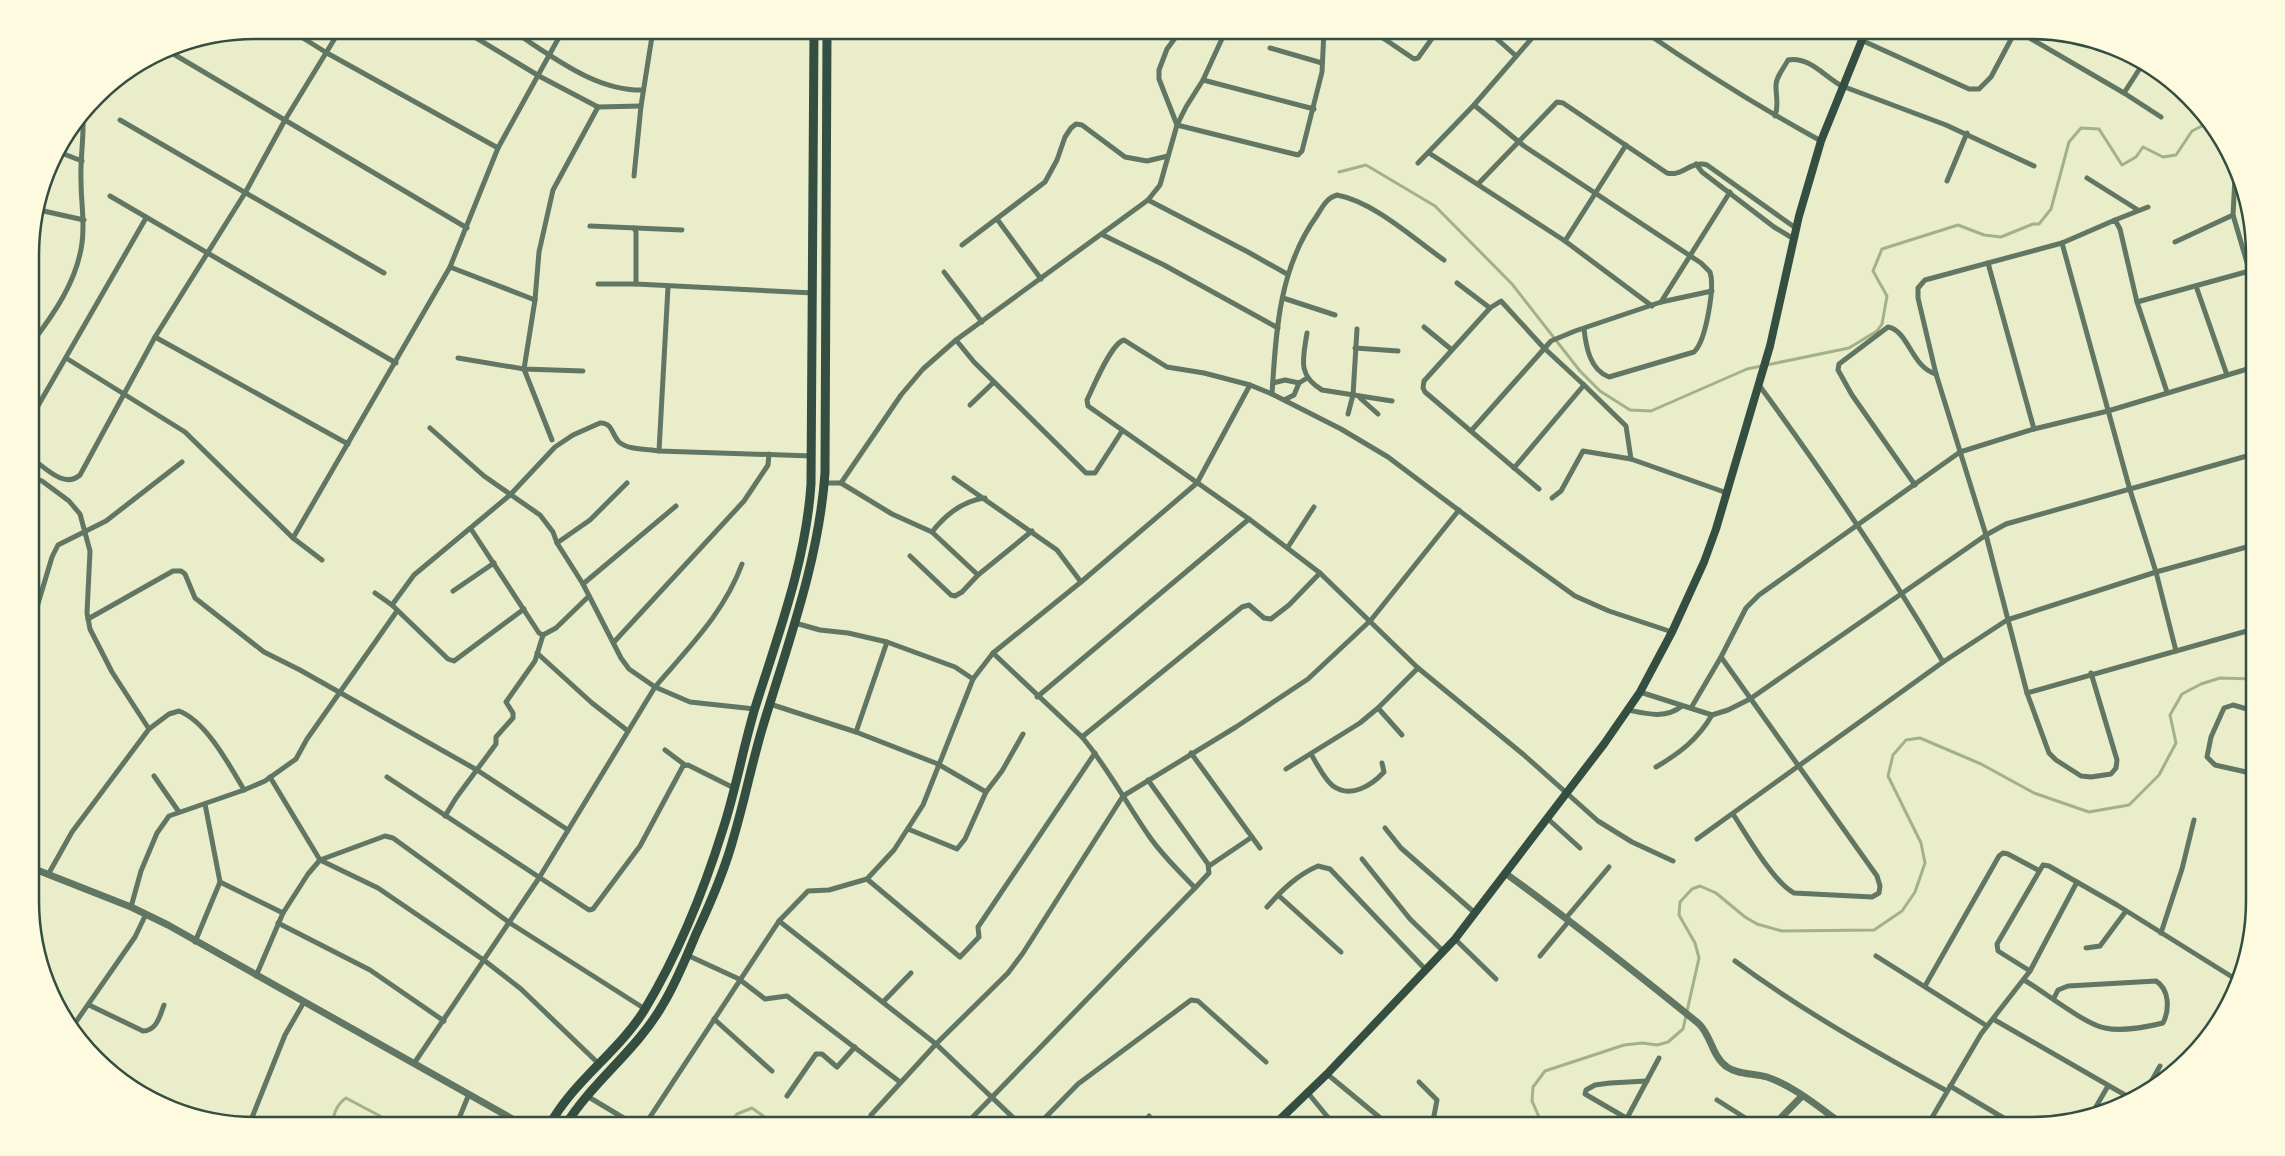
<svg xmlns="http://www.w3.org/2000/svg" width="2285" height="1156" viewBox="0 0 2285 1156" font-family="'Archivo Narrow',sans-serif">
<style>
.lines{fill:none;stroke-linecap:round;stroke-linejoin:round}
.stream{stroke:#a3b18a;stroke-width:3}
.minor{stroke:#617663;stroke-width:5}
.tertiary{stroke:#617663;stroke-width:7}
.secondary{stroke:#344e41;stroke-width:8}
.primary{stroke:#344e41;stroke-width:9}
.rim{fill:none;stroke:#344e41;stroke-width:2.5}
</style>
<rect width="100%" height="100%" fill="#e9edc9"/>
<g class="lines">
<g class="stream">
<polyline points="1339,172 1366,165 1435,206 1512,284 1580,371 1600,391 1630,410 1651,411 1747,369 1849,348 1877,331 1882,324 1887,296 1873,271 1882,249 1958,225 1984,235 2001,237 2033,224 2039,224 2051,209 2069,142 2081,128 2099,129 2122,165 2136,157 2143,147 2163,157 2176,155 2192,131 2210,122"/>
<path d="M332 1126C333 1115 337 1104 346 1098L380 1116 388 1126"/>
<polyline points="727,1126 737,1114 752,1108 777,1126"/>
<polyline points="1543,1126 1532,1101 1533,1087 1545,1071 1624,1045 1642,1043 1657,1045 1668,1042 1683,1029 1699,958 1695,943 1679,915 1680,902 1692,889 1700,886 1716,893 1745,917 1757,924 1782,931 1874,930 1902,911 1915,892 1925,863 1921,843 1888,776 1893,755 1906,740 1920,738 1981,764 2034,793 2089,812 2129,805 2159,775 2176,743 2170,715 2182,694 2201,684 2220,678 2254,679"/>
</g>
<g class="minor">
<polyline points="290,30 327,53 498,148"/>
<polyline points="463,30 539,76 598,107 641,106"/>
<path d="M511 30C551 55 594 91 643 90"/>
<polyline points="1226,30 1203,80 1186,107 1177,125 1298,155 1302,151 1322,72 1324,30"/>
<polyline points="1370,30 1383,38 1390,30"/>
<polyline points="1487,30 1515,55"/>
<path d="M1642 30C1700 70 1759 107 1821 141"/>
<polyline points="2016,30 2124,93 2144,62"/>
<polyline points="1383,38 1414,59 1418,58 1438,30"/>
<polyline points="1861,40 1969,89 1979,89 1991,77 2016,30"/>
<polyline points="1270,48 1322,63"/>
<polyline points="165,49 467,228"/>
<polyline points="1203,80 1314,109"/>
<polyline points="2124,93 2161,117"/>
<path d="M1474 105 1524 146 1701 263 1710 272C1715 287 1706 341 1694 352L1609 377C1590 370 1586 347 1584 329"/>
<path d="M1775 116C1779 105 1776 98 1776 87 1775 78 1784 68 1788 60 1809 56 1825 77 1842 86L1946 125 2034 166"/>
<polyline points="120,120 384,273"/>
<polyline points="56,151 82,161"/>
<polyline points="1429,153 1565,241 1652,306"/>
<polyline points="1418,163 1474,105 1539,30"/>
<polyline points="1696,164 1702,172 1774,227 1794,239"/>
<polyline points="634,176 641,106 653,30"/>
<polyline points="2235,177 2233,215 2253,283"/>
<polyline points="2087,178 2138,210"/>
<polyline points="1947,181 1967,133"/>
<path d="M1478 184 1557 102 1563 103 1667 173C1682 177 1691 160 1707 165L1797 229"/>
<polyline points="110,196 396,363"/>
<polyline points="1148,200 1248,252 1287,274"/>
<polyline points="39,210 84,220"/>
<polyline points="997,219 1041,279"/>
<polyline points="2115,220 2148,207"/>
<polyline points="590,226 682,230"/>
<polyline points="634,228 636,232 636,284"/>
<polyline points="1103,235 1164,265 1278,328"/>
<polyline points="1565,241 1626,145"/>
<polyline points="2175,242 2233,215"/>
<polyline points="2062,243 2130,490 2156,572 2176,651"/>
<polyline points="962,245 1045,182 1057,160 1065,137 1071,128 1076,124 1082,125 1125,157 1147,161 1168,156"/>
<polyline points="1988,263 2034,429"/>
<polyline points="450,267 535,300"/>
<polyline points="944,272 982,322"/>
<polyline points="1457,283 1490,308"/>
<polyline points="598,284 636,284 813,293"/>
<polyline points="2196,286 2227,375"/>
<polyline points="1283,298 1335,315"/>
<polyline points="1661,302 1730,192"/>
<polyline points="2137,302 2253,270"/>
<polyline points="1424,327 1452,350"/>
<path d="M1307 333C1303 359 1297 375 1322 390L1392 401"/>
<polyline points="155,337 348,444"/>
<polyline points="956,340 974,362 1086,473 1095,473 1122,431"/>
<path d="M31 344C54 314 77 281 82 243 85 222 81 202 81 181 80 160 84 138 83 116"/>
<polyline points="1355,348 1398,351"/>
<polyline points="66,358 185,432 293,538 322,560"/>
<polyline points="458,358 524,369 583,371"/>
<polyline points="1273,383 1285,380 1299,383 1307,378"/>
<path d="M1759 385C1825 475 1887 566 1943 662"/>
<path d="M1272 394C1276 331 1279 269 1316 217 1322 208 1326 198 1337 195 1374 202 1413 238 1444 260"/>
<polyline points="1360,398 1378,414"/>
<polyline points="1284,400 1294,395 1299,383"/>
<polyline points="970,405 994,382"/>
<polyline points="1348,414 1353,395 1357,329"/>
<polyline points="31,418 146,218"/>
<polyline points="1471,431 1551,341 1575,331 1661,302 1712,291"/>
<polyline points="552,440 524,369 535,300 539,252 553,190 598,107"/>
<polyline points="659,451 668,287"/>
<path d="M31 458C46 468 64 489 80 475L155 337 245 193 285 120 340 30"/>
<polyline points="1514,468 1584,385 1626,426 1631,459"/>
<polyline points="31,477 42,481 69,501 80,514 90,551 87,613 90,629 112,672 149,729"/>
<polyline points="954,478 1057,550 1081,582"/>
<polyline points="824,483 841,483 892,514 932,532 978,575 1032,531"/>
<polyline points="841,483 901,395 923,369 956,340 1148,200 1160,185 1177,125 1159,79 1159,70 1167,49 1181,30"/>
<path d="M1915 485 1852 395 1838 370 1839 364 1888 327C1909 331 1911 367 1936 374"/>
<polyline points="1539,489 1425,392 1423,388 1424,381 1490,308 1501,301 1543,347 1584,385"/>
<polyline points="1552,498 1561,491 1583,451 1631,459 1727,493"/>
<polyline points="471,529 539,633 543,635 556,628 589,596"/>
<path d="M932 532C946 514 962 501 985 498"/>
<polyline points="293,538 450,267 498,148 563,30"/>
<polyline points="557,543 590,520 627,483"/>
<polyline points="1288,547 1314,507"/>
<polyline points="910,556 951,595 955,596 962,592 978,575"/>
<path d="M742 564C724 613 689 647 655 687L690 702 755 709"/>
<polyline points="583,584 676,506"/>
<polyline points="453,591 494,563"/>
<polyline points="375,593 392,605 448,659 454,661 524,609"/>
<path d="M392 605 414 575 510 495 555 447 573 435 600 423C612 422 612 435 619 442 628 450 648 449 659 451L812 456"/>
<polyline points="88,619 173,571 181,571 185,574 195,598 264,652 300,670 477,770 568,830"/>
<polyline points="795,623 820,630 848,633 887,642 955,667 973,679"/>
<polyline points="31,627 52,557 58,545 106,521 182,462"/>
<path d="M1672 632 1609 611 1575 596 1514 552 1388 457 1341 429 1272 394 1250 385 1204 373 1167 367 1124 340C1111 343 1093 388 1087 400L1088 406 1249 519 1320 573 1418 668 1524 755 1598 821 1632 842 1673 861"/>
<polyline points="614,642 744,501 768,465 769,454"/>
<polyline points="537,653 592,703 628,731"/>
<path d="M1721 657 1877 876 1880 886 1879 893 1872 897 1794 893C1774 883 1746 834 1733 814"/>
<polyline points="2091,673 2117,760 2116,768 2111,774 2091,777 2081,776 2056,760 2049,753 2027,693 1986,535 1936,374 1918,298 1918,288 1925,280 2062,243 2115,220 2120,229 2137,302 2167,392"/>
<polyline points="1640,692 1712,715 1728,710 1750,699 1986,535 2006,524 2254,454"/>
<polyline points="2027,693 2254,629"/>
<polyline points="1037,697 1249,519"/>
<polyline points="770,704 856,732 938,764 986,792"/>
<polyline points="1378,708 1402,735"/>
<polyline points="1691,708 1721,657 1746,608 1759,595 1960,452 2034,429 2108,411 2254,367"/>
<path d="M1628 710C1647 714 1666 719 1682 706"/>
<polyline points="2254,711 2233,705 2224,708 2211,737 2207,757 2215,765 2255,774"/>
<polyline points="856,732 887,642"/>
<polyline points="1082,737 1242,607 1249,605 1264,618 1271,619 1289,605 1320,573"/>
<polyline points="665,750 685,765"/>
<polyline points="1191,753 1260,848"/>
<path d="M1311 754C1317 764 1324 779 1333 786 1351 799 1372 785 1384 772L1382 763"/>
<path d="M1656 767C1680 753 1698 739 1712 715"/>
<polyline points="1286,769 1360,723 1378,708 1418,668"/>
<polyline points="154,776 179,812"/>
<polyline points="270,777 320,860 378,888 485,961 521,989 599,1064"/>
<polyline points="387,777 589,910 593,909 640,846 683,766 688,765 734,788"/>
<polyline points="1148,780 1208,864 1209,873 1195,888"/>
<polyline points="445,816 456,798 496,744 496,737 513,718 513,713 506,702 535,661 543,635"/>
<polyline points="1547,818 1580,848"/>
<polyline points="1385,828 1401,848 1475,913"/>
<polyline points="908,829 957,849 965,839 986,792 1002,771 1023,734"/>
<polyline points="1697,839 1943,662 2007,620 2156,572 2254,545"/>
<polyline points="1362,859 1410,919 1443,951"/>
<polyline points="1209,866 1252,837"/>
<path d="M49 873 72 832 149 729 169 714 179 711C206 721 230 766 244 790"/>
<polyline points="867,879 960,957 979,937 978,927 1095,753"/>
<polyline points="220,882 283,913"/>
<polyline points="1278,895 1341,952"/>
<polyline points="131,907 141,871 157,833 169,816 244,790 265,781 296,759 307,739 397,611"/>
<path d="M1267 907C1282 890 1297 875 1318 866L1330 869 1426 970"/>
<polyline points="1566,918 1609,867"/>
<polyline points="779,921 936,1044 1022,1126"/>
<polyline points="278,923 370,970 444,1021"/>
<polyline points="2161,933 2182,869 2194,820"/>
<polyline points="1455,939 1496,979"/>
<polyline points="195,942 220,882 205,804"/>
<polyline points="2086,948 2100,946 2126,911"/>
<polyline points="687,955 739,979 765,999 787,996 900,1082"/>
<polyline points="1540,956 1569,921"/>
<polyline points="1876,956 1987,1026"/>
<path d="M1735 961C1801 1010 1874 1051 1947 1091"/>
<polyline points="2030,971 1998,951 1997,944 2043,865 2049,866 2117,905 2237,980"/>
<polyline points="256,976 283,913 308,874 320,860 385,836 393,838 510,923 645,1009"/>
<path d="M2024 980C2043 991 2086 1025 2105 1028 2123 1032 2146 1027 2163 1023 2170 1009 2169 989 2156 981L2068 986 2058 990 2054 998"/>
<polyline points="1925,986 1999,856 2003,853 2008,854 2038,870"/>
<polyline points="883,1002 911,973"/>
<path d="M89 1005 143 1031C157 1031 160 1015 164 1005"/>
<polyline points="714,1019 772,1071"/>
<polyline points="1993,1019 2132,1099"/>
<polyline points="71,1029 135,937 146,914"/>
<polyline points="415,1062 539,878 655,687 629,669 621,658 583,584 557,543 553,532 540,515 484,476 430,428"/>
<polyline points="1327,1074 1390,1126"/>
<polyline points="1419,1082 1437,1100 1432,1126"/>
<polyline points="1950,1086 2017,1126"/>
<polyline points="1308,1093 1335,1126"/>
<polyline points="2144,1094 2160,1066"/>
<polyline points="587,1096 637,1126"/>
<polyline points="787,1096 816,1054 822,1054 837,1067 855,1047"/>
<polyline points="1717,1100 1758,1126"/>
<polyline points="871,1115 936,1044 1008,973 1023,953 1123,796 1236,727 1308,679 1371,620 1459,510"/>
<polyline points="1149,1116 1157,1126"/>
<polyline points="2090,1117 2108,1086"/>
<polyline points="1627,1118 1659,1058"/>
<polyline points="249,1125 285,1035 304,1002"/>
<polyline points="456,1126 469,1094"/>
<polyline points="644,1126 779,921 808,891 829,890 867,879 894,850 923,805 973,679 993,653 1081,582 1197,483 1250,385"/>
<path d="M964 1126 1195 888C1179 871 1162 855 1149 836 1126 803 1108 768 1082 737L993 653"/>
<polyline points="1037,1126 1078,1084 1191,1000 1198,1001 1266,1062"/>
<polyline points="1640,1126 1585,1094 1586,1090 1595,1085 1610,1083 1647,1081"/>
<polyline points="1927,1126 1981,1034 2030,971 2077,882"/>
</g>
<g class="tertiary">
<polyline points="32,868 131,907 168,925 525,1126"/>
<path d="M1505 873C1571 921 1635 972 1698 1023 1711 1034 1712 1057 1727 1067 1738 1075 1755 1073 1767 1077 1796 1087 1821 1109 1845 1126"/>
<polyline points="1773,1126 1802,1096"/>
</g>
<polyline class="secondary" points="1273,1126 1327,1074 1455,939 1604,744 1640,692 1672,632 1704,562 1716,529 1770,346 1799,216 1821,141 1866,30"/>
<g class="primary">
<path d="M549 1126C573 1081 619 1052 645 1009 678 954 704 890 723 829 736 789 743 748 755 708 778 635 806 561 811 484L814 30"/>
<path d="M565 1126C592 1082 636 1051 662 1006 676 983 686 958 696 934 711 902 725 870 734 836 745 799 752 762 763 726 788 643 819 560 825 473L827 30"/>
</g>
</g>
<path d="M0 0H2285V1156H0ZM255 39H2030A216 216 0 0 1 2246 255V901A216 216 0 0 1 2030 1117H255A216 216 0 0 1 39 901V255A216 216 0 0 1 255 39Z" fill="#fefae0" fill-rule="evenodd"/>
<path class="rim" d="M255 39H2030A216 216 0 0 1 2246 255V901A216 216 0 0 1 2030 1117H255A216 216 0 0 1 39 901V255A216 216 0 0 1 255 39Z"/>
</svg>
